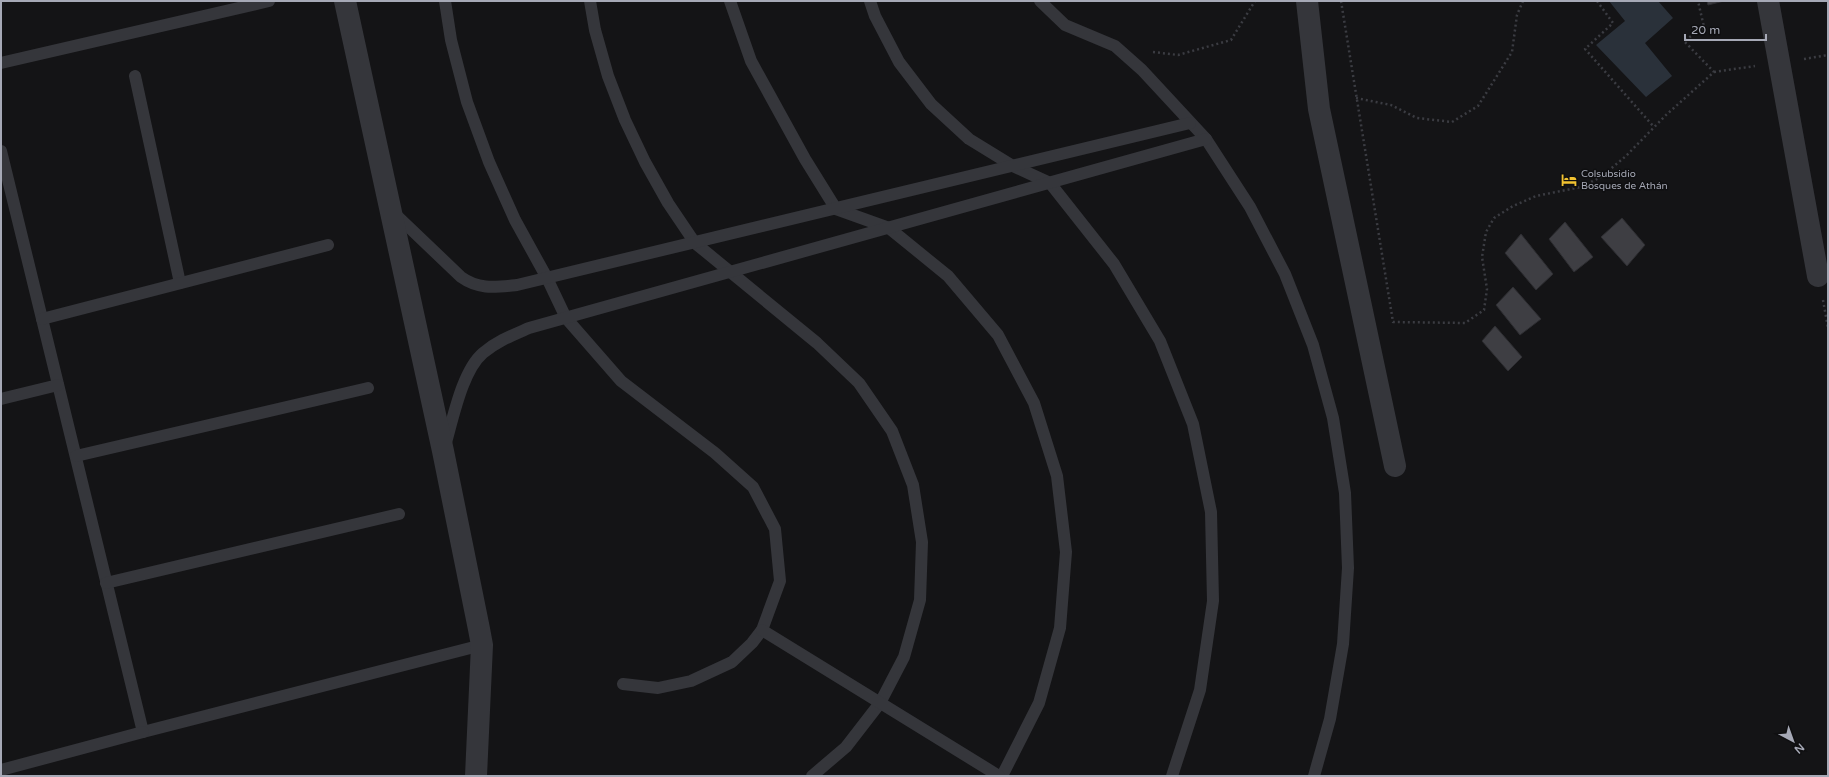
<svg xmlns="http://www.w3.org/2000/svg" width="1829" height="777" viewBox="0 0 1829 777" font-family="'Varela Round',sans-serif">
<style>
.water{fill:#2a313a}
.building{fill:#3e3e43;stroke:#2e2e32}
.lines{fill:none;stroke-linecap:round;stroke-linejoin:round}
.path{stroke:#3b3c42;stroke-width:2.5;stroke-dasharray:2 3;stroke-linecap:butt}
.lane{stroke:#35363b;stroke-width:12}
.street{stroke:#35363b;stroke-width:22}
.labels{text-anchor:middle;dominant-baseline:central;stroke-width:3;stroke-linejoin:round;paint-order:stroke}
.poi-label{font-size:10px;fill:#a6a9b6;stroke:#0f0f11;text-anchor:start}
</style>
<rect width="100%" height="100%" fill="#141416"/>
<polygon class="water" points="1609,1 1658,1 1673,18 1645,43 1672,76 1646,97 1596,45 1625,21"/>
<g class="building">
<polygon points="1707,1 1724,1 1708,5"/>
<polygon points="1622,218 1645,245 1627,266 1601,237"/>
<polygon points="1565,222 1593,257 1574,272 1549,239"/>
<polygon points="1521,234 1553,274 1536,290 1505,253"/>
<polygon points="1513,287 1541,319 1520,335 1496,305"/>
<polygon points="1495,326 1522,357 1508,371 1482,341"/>
</g>
<g class="lines">
<g class="path">
<polyline points="1341,1 1393,322 1465,323 1484,310 1487,289 1482,257 1486,232 1494,218 1513,206 1536,196 1581,187 1601,177 1626,156 1666,115 1714,72 1684,41 1704,27 1698,1"/>
<polyline points="1597,1 1613,23 1585,49 1654,127"/>
<polyline points="1153,52 1178,55 1231,40 1255,1"/>
<polyline points="1804,59 1828,55"/>
<polyline points="1714,72 1755,66"/>
<polyline points="1356,98 1391,105 1417,118 1452,122 1478,106 1512,52 1517,15 1523,1"/>
<polyline points="1823,300 1828,328"/>
</g>
<g class="lane">
<polyline points="445,1 451,40 467,102 489,162 515,220 547,278 566,318 621,381 715,453 753,487 775,529 780,581 762,630 752,643 732,662 691,681 658,688 623,684"/>
<polyline points="590,1 595,30 608,76 625,120 645,162 668,203 695,243 817,343 859,383 892,431 913,485 922,542 920,600 904,657 880,703 846,747 812,776"/>
<polyline points="730,1 751,61 805,159 836,209 889,228 948,276 998,335 1034,403 1057,476 1066,552 1060,628 1039,703 1002,776"/>
<polyline points="870,1 875,16 899,62 931,104 969,139 1013,166 1050,183 1114,264 1160,341 1193,424 1211,512 1213,601 1200,690 1172,776"/>
<polyline points="1040,1 1065,25 1115,46 1142,70 1206,139 1250,207 1285,274 1313,345 1333,418 1345,493 1348,568 1343,644 1330,719 1314,776"/>
<polyline points="1,63 269,1"/>
<polyline points="135,76 180,283"/>
<polyline points="1,151 143,732 482,645"/>
<path d="M393 212 461 277C479 290 496 287 517 285L1190 123"/>
<polyline points="42,319 328,245"/>
<polyline points="1,399 58,385"/>
<path d="M445 446C453 419 462 371 483 353 497 341 513 335 529 328L1206 139"/>
<polyline points="76,456 368,388"/>
<polyline points="106,583 399,514"/>
<polyline points="762,630 999,776"/>
<polyline points="1,770 143,732"/>
</g>
<g class="street">
<polyline points="345,1 443,451 479,629 482,645 476,776"/>
<polyline points="1307,1 1319,109 1395,466"/>
<polyline points="1768,1 1818,276"/>
</g>
</g>
<defs>
<symbol id="hotel-bare" viewBox="-9 -9 18 18"><path d="M-6-4.5h1.5V1H6V5H4.5V3h-9V5H-6ZM-4 0a1.8 1.8 0 1 1 3.6 0ZM.5 0V-2.5h3Q6-2.5 6 0Z" fill="#f1c231" stroke="#0f0f11" stroke-width="2.5" paint-order="stroke"/></symbol>
</defs>
<g fill-rule="evenodd">
<use href="#hotel-bare" x="1558" y="169" width="22" height="22"/>
</g>
<g class="labels">
<g class="poi-label">
<text x="1581" y="174">Colsubsidio<tspan x="1581" dy="12">Bosques de Athán</tspan></text>
</g>
</g>
<rect width="1829" height="777" fill="none" stroke="#a6a9b6" stroke-width="4"/>
<g transform="translate(1793 741) rotate(139)" stroke="#0f0f11" stroke-width="3" paint-order="stroke">
<path d="M0-3L7 15L0 10L-7 15Z" fill="#a6a9b6"/>
<text y="-6" font-size="11" font-weight="bold" text-anchor="middle" fill="#a6a9b6">N</text>
</g>
<path d="M1685 34v6h81v-6" fill="none" stroke="#a6a9b6" stroke-width="2"/>
<text x="1691" y="34" font-size="12" fill="#a6a9b6" stroke="#0f0f11" stroke-width="3" paint-order="stroke">20 m</text>
</svg>
